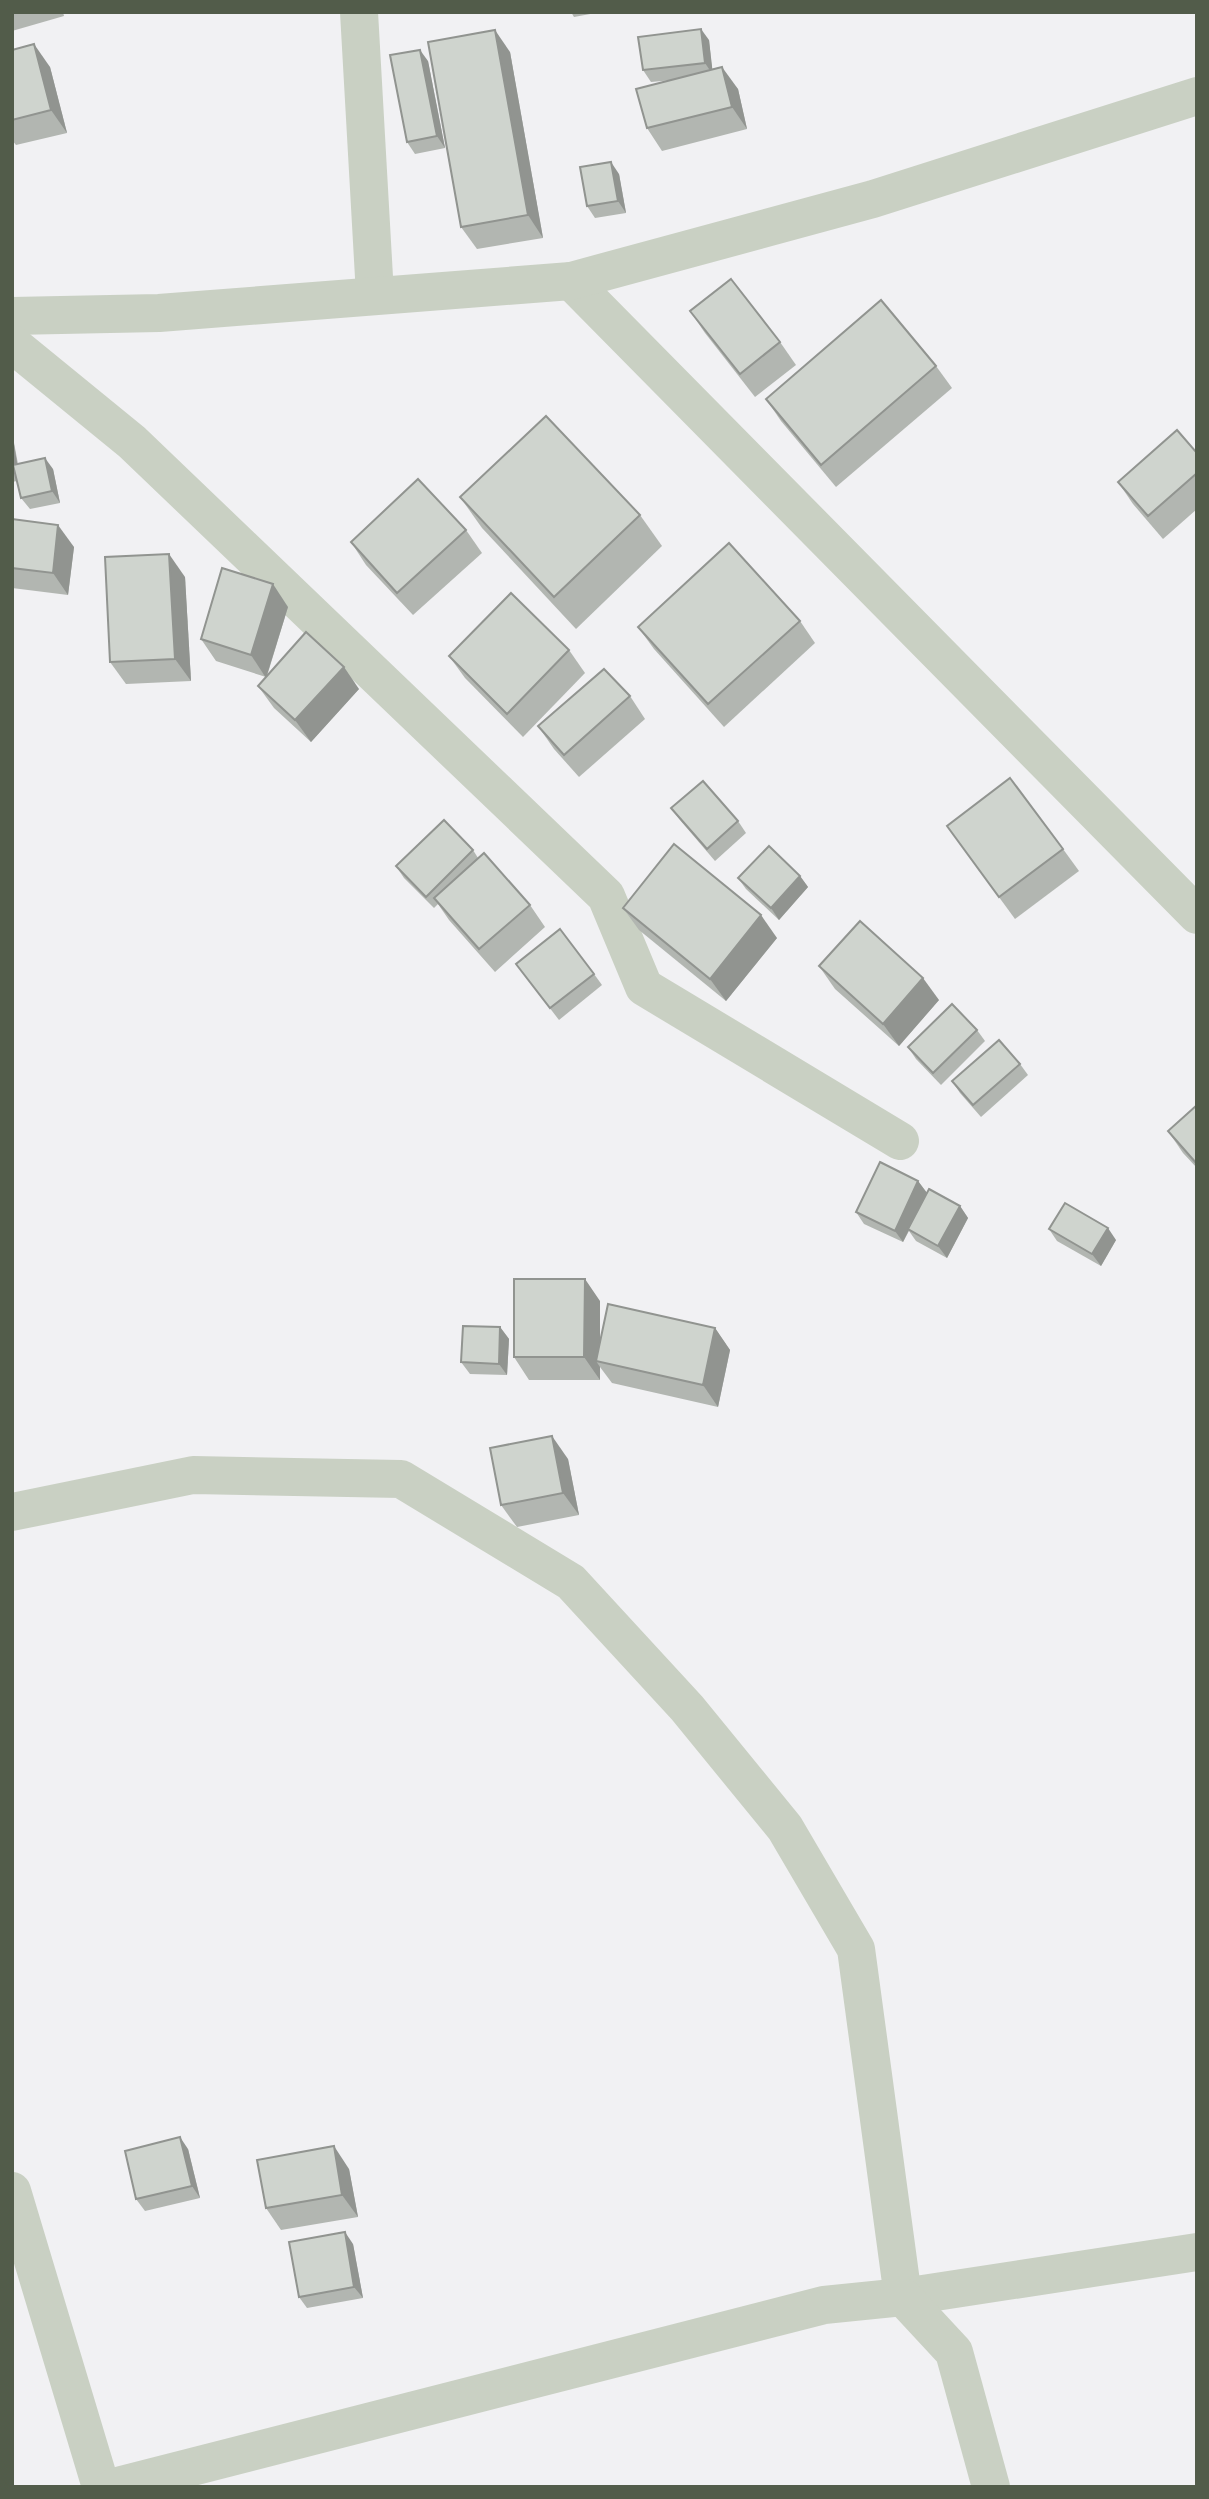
<svg xmlns="http://www.w3.org/2000/svg" width="1209" height="2499" viewBox="0 0 1209 2499" font-family="Raleway,sans-serif">
<style>
.lines{fill:none;stroke-linecap:round;stroke-linejoin:round}
.street{stroke:#c9d0c3;stroke-width:38}
.wall{fill:#b2b6b1}
.shaded-wall{fill:#919490}
.building{fill:#cfd4ce;stroke:#919490;stroke-width:2}
</style>
<rect width="100%" height="100%" fill="#f1f1f3"/>
<g class="lines">
<g class="street">
<polyline points="359,12 375,295"/>
<polyline points="571,281 1197,915"/>
<polyline points="12,316 159,313 571,281 873,199 1197,96"/>
<polyline points="12,344 132,442 606,896 644,987 900,1141"/>
<polyline points="12,1512 193,1475 401,1479 571,1582 687,1708 785,1828 856,1949 903,2297 1197,2252"/>
<polyline points="12,2191 101,2487"/>
<polyline points="114,2487 824,2305 903,2297 954,2352 991,2487"/>
</g>
</g>
<g class="wall">
<polygon points="12,12 63,12 64,16 12,31"/>
<polygon points="571,12 601,12 574,17"/>
<polygon points="709,40 712,69 738,89 747,129 662,151 647,128 673,80 651,82 643,70"/>
<polygon points="12,50 50,67 67,133 16,145 12,140"/>
<polygon points="510,52 543,238 477,249 461,227"/>
<polygon points="428,61 445,148 415,154 407,142"/>
<polygon points="619,174 626,213 595,218 587,206"/>
<polygon points="690,311 780,342 796,365 755,397 705,333"/>
<polygon points="936,366 952,388 836,487 781,421 766,399"/>
<polygon points="12,432 18,464 53,469 60,503 30,509 21,498 17,481 12,482"/>
<polygon points="1197,453 1197,509 1163,539 1133,504 1118,482"/>
<polygon points="460,497 640,515 662,546 576,629 482,528"/>
<polygon points="12,519 74,547 68,595 12,588"/>
<polygon points="466,530 482,553 413,615 366,565 351,542"/>
<polygon points="185,577 191,681 126,684 110,662"/>
<polygon points="288,607 267,676 359,689 311,742 274,708 258,686 266,677 216,661 201,639"/>
<polygon points="800,621 815,643 724,727 654,649 638,627"/>
<polygon points="569,650 585,673 523,737 465,678 449,656"/>
<polygon points="630,696 645,719 579,777 554,749 538,726"/>
<polygon points="671,808 738,821 746,833 715,861 680,820"/>
<polygon points="947,826 1063,849 1079,871 1015,919"/>
<polygon points="473,850 478,858 530,905 545,927 495,972 449,920 438,904 434,908 404,878 396,866"/>
<polygon points="800,876 808,887 779,920 746,889 738,878"/>
<polygon points="623,908 777,938 726,1001 639,930"/>
<polygon points="516,964 594,974 602,985 559,1020"/>
<polygon points="819,966 939,1000 899,1046 835,989"/>
<polygon points="977,1030 985,1041 941,1085 916,1059 908,1047"/>
<polygon points="1020,1064 1028,1075 981,1117 960,1093 952,1081"/>
<polygon points="1197,1105 1197,1168 1183,1153 1168,1131"/>
<polygon points="918,1181 927,1193 960,1206 968,1218 947,1258 916,1241 909,1231 903,1242 864,1224 856,1212"/>
<polygon points="1049,1229 1116,1240 1101,1266 1057,1241"/>
<polygon points="600,1301 600,1342 715,1328 730,1350 718,1407 612,1383 600,1367 600,1380 529,1380 514,1357"/>
<polygon points="500,1327 509,1339 507,1375 470,1374 461,1362"/>
<polygon points="568,1459 579,1515 517,1527 501,1505"/>
<polygon points="188,2149 200,2198 145,2211 136,2199"/>
<polygon points="349,2169 358,2217 281,2230 266,2208"/>
<polygon points="353,2244 363,2298 307,2308 299,2297"/>
</g>
<g class="shaded-wall">
<polygon points="701,29 709,40 713,75 705,63"/>
<polygon points="495,30 510,52 543,238 528,215"/>
<polygon points="34,44 50,67 67,133 51,110"/>
<polygon points="420,50 428,61 445,148 437,136"/>
<polygon points="722,67 738,89 747,129 732,107"/>
<polygon points="611,162 619,174 626,213 618,201"/>
<polygon points="12,432 20,481 12,469"/>
<polygon points="45,458 53,469 60,503 52,491"/>
<polygon points="58,525 74,547 68,595 53,573"/>
<polygon points="169,554 185,577 191,681 175,659"/>
<polygon points="273,584 288,607 266,678 251,655"/>
<polygon points="344,667 359,689 311,742 295,720"/>
<polygon points="800,876 808,887 779,920 771,908"/>
<polygon points="761,915 777,938 726,1001 710,979"/>
<polygon points="923,978 939,1000 899,1046 883,1024"/>
<polygon points="918,1181 927,1193 903,1242 895,1231"/>
<polygon points="960,1206 968,1218 947,1258 938,1246"/>
<polygon points="1108,1228 1116,1240 1101,1266 1092,1254"/>
<polygon points="585,1279 600,1301 600,1362 596,1361 600,1367 600,1380 584,1357"/>
<polygon points="500,1327 509,1339 507,1375 499,1364"/>
<polygon points="715,1328 730,1350 718,1407 703,1385"/>
<polygon points="552,1436 568,1459 579,1515 563,1493"/>
<polygon points="180,2137 188,2149 200,2198 192,2186"/>
<polygon points="334,2146 349,2169 358,2217 342,2195"/>
<polygon points="345,2232 353,2244 363,2298 354,2287"/>
</g>
<g class="building">
<polygon points="701,29 705,63 643,70 638,37"/>
<polygon points="495,30 528,215 461,227 428,42"/>
<polygon points="34,44 51,110 12,120 12,50"/>
<polygon points="420,50 437,136 407,142 390,55"/>
<polygon points="722,67 732,107 647,128 636,89"/>
<polygon points="611,162 618,201 587,206 580,167"/>
<polygon points="731,279 780,342 740,374 690,311"/>
<polygon points="881,300 936,366 821,465 766,399"/>
<polygon points="546,416 640,515 554,597 460,497"/>
<polygon points="1177,430 1197,453 1197,473 1148,516 1118,482"/>
<polygon points="45,458 52,491 21,498 13,465"/>
<polygon points="418,479 466,530 397,593 351,542"/>
<polygon points="12,519 58,525 53,573 12,568"/>
<polygon points="729,543 800,621 708,704 638,627"/>
<polygon points="169,554 175,659 110,662 105,557"/>
<polygon points="222,568 273,584 251,655 201,639"/>
<polygon points="511,593 569,650 507,714 449,656"/>
<polygon points="306,632 344,667 295,720 258,686"/>
<polygon points="604,669 630,696 564,755 538,726"/>
<polygon points="1010,778 1063,849 999,897 947,826"/>
<polygon points="703,781 738,821 707,849 671,808"/>
<polygon points="444,820 473,850 426,897 396,866"/>
<polygon points="674,844 761,915 710,979 623,908"/>
<polygon points="769,846 800,876 771,908 738,878"/>
<polygon points="484,853 530,905 479,949 434,898"/>
<polygon points="860,921 923,978 883,1024 819,966"/>
<polygon points="560,929 594,974 550,1008 516,964"/>
<polygon points="952,1004 977,1030 933,1073 908,1047"/>
<polygon points="999,1040 1020,1064 973,1105 952,1081"/>
<polygon points="1197,1105 1197,1164 1168,1131"/>
<polygon points="880,1162 918,1181 895,1231 856,1212"/>
<polygon points="929,1189 960,1206 938,1246 908,1229"/>
<polygon points="1065,1203 1108,1228 1092,1254 1049,1229"/>
<polygon points="514,1279 585,1279 584,1357 514,1357"/>
<polygon points="608,1304 715,1328 703,1385 596,1361"/>
<polygon points="463,1326 500,1327 499,1364 461,1362"/>
<polygon points="552,1436 563,1493 501,1505 490,1448"/>
<polygon points="180,2137 192,2186 136,2199 125,2151"/>
<polygon points="334,2146 342,2195 266,2208 257,2160"/>
<polygon points="345,2232 354,2287 299,2297 289,2242"/>
</g>
<rect width="1209" height="2499" fill="none" stroke="#525c4a" stroke-width="28"/>
</svg>
